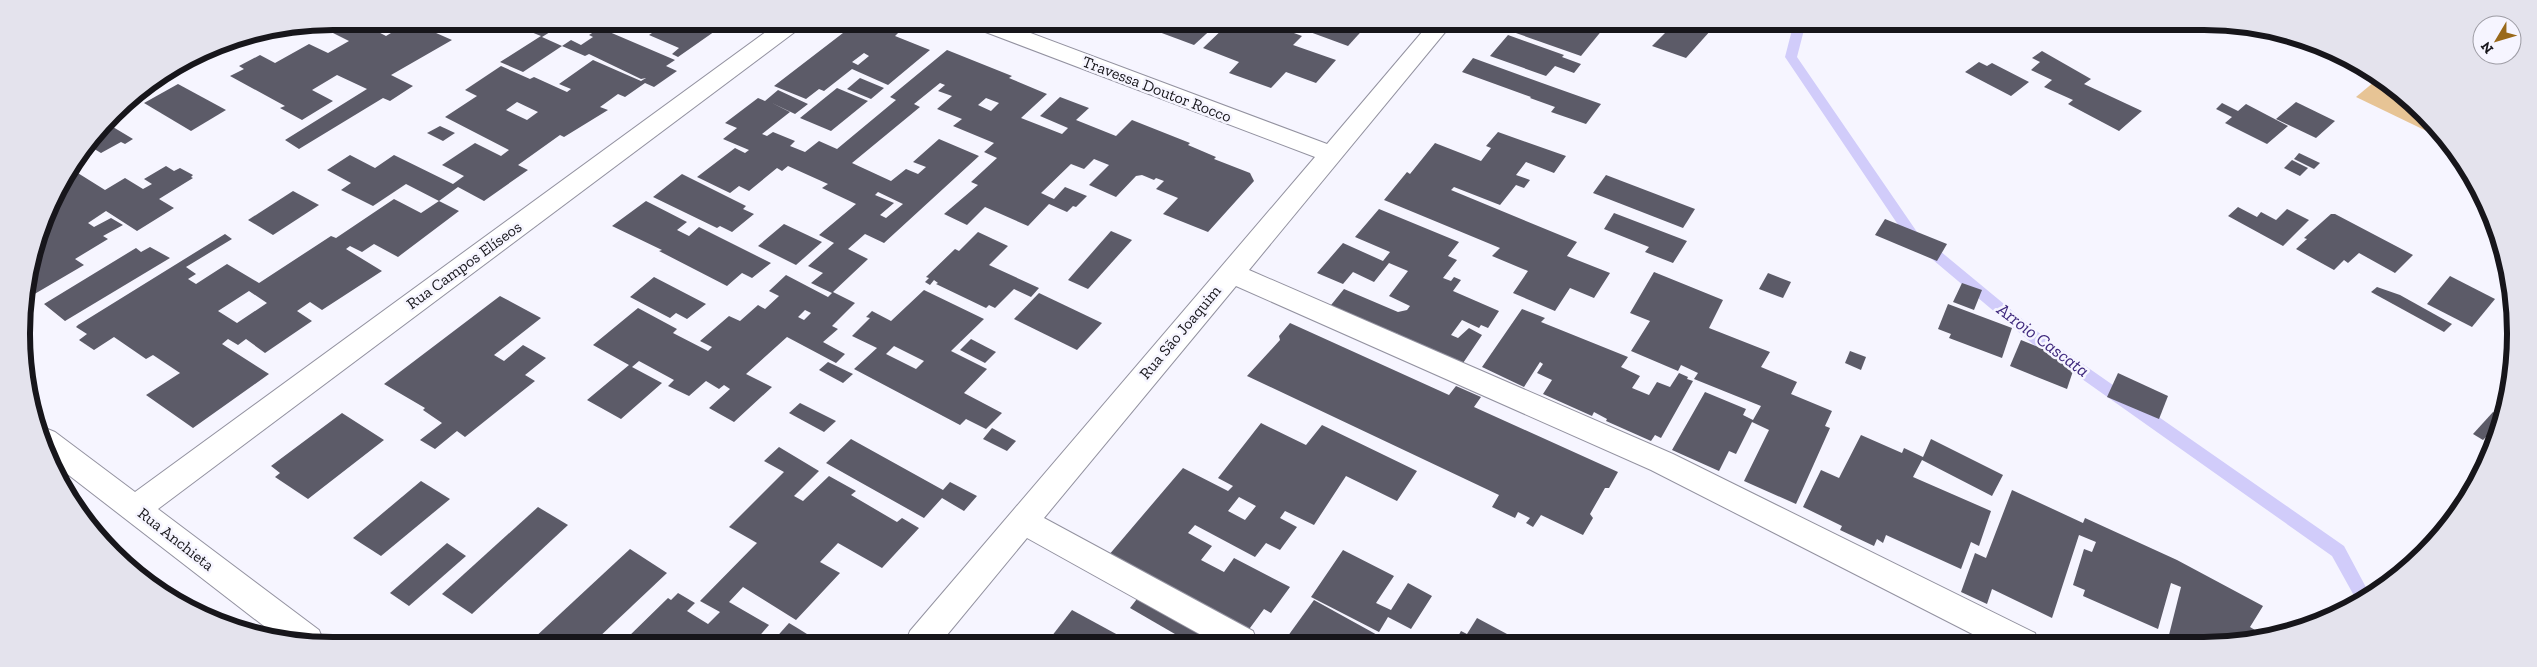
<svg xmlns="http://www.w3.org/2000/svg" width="2537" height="667" viewBox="0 0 2537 667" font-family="'Zilla Slab',serif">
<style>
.green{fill:#e7c495}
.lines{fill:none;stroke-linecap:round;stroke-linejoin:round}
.stream{fill:#d1ccfa;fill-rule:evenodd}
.building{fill:#5c5b68;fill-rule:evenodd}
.minor-casing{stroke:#9392a0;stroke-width:2}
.minor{fill:#fff;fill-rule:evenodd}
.labels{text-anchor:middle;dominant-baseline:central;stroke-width:5;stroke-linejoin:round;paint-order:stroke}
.street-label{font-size:16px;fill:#17161b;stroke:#f6f5ff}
.water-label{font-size:18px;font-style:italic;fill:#3f297d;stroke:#f6f5ff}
.rim{fill:none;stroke:#17161b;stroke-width:6}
</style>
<rect width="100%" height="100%" fill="#f6f5ff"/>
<polygon class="green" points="2380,77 2441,138 2356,97"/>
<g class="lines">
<polygon class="stream" points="1793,26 1805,26 1797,57 1917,232 2044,337 2344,546 2369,593 2357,601 2332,556 2034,345 1907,238 1785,57"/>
</g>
<g class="building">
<polygon points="333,21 357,21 386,36 411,21 439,22 427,29 452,40 391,75 413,86 390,101 383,98 299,149 285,140 367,89 337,75 312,90 333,101 302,120 280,108 285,106 230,76 244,69 239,66 260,55 275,63 309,44 328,53 349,41 317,25"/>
<polygon points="547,22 558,27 542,37 562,46 523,72 500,62 541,36 531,32"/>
<polygon points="635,22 728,22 678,57 672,54 679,48 649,35 655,31"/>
<path d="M856 23H883L901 30 895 36 930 50 888 85 852 69 824 91 819 89 806 99 774 86ZM864 53 869 56 858 65 852 62Z"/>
<polygon points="1168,24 1217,24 1194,45 1159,32"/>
<polygon points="1228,24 1278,24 1275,26 1302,36 1293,45 1336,60 1316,83 1286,72 1271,88 1229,73 1239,62 1203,48"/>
<polygon points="1303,24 1368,24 1348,46 1299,28"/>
<polygon points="1520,25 1591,25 1603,29 1581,56 1513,32"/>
<polygon points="1673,25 1697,25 1711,30 1686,58 1652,46"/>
<path d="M600 28 675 60 666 66 677 71 654 87 645 83 625 97 618 94 600 107 608 110 564 137 560 135 518 165 528 170 484 201 458 187 439 201 406 184 373 206 341 190 351 183 327 170 350 155 375 168 394 155 453 184 464 176 442 165 475 143 501 156 509 150 445 117 477 96 465 90 501 66 530 79 534 77 567 92 571 89 559 84 593 60 641 81 646 78 641 79 589 54 585 56 562 46 571 40 581 45 593 37 589 35ZM517 102 538 112 527 120 506 110Z"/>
<polygon points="1508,35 1564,55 1562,57 1581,64 1574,73 1555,66 1546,76 1490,56"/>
<polygon points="234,41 237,43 211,57 203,52 214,45"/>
<path d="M947 50 1012 76 1009 78 1047 94 1021 118 1062 134 1068 128 1040 116 1060 97 1089 108 1076 120 1116 136 1132 120 1190 143 1188 145 1216 157 1214 159 1250 173 1254 181 1208 232 1163 214 1178 198 1156 189 1164 181 1156 178 1154 180 1142 175 1136 176 1116 197 1089 185 1109 165 1094 159 1084 169 1071 164 1041 193 1054 199 1065 187 1087 196 1076 207 1073 206 1067 212 1049 204 1028 226 985 207 967 225 944 214 978 185 971 182 997 158 984 152 994 143 953 126 962 119 937 109 952 96 938 91 945 85 940 83 914 104 920 107 852 163 891 181 906 169 918 174 926 167 913 162 939 139 979 156 884 243 865 234 848 249 868 259 833 292 855 303 832 326 838 329 823 342 845 354 836 363 787 337 746 374 772 387 734 422 709 408 730 389 724 385 719 389 706 381 689 396 668 386 674 380 639 361 632 367 662 383 621 419 587 400 629 365 593 345 638 308 677 329 673 333 708 351 712 347 700 341 729 316 740 321 758 305 765 309 779 296 769 291 786 275 828 297 832 293 811 283 823 273 808 266 834 243 819 235 856 204 822 188 828 184 788 166 782 171 777 168 749 191 739 186 730 193 697 177 735 148 745 153 749 150 723 139 737 128 725 123 758 98 765 101 778 90 808 104 795 114 772 103 790 112 762 134 767 136 773 132 795 141 790 146 805 152 819 141 837 149 896 100 890 97ZM986 98 999 103 991 111 978 105ZM878 192 903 204 886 218 880 215 894 203 875 195ZM805 310 811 313 804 320 798 317Z"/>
<polygon points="2042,51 2091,79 2084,84 2142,111 2119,131 2068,104 2073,100 2044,87 2052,80 2031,70 2040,62 2032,58"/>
<polygon points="1473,58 1542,83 1601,104 1586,124 1551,112 1555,107 1530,98 1531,97 1462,72"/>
<polygon points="1979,62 1987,66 1992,63 2029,82 2011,96 1965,72"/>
<polygon points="860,78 884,88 871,99 847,89"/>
<polygon points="178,84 226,110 191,131 144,103"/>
<polygon points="837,88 868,101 831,131 800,118"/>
<polygon points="2296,102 2335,121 2316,138 2276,119"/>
<polygon points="2222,103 2238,111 2246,104 2288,126 2267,144 2225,123 2232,117 2216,109"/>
<polygon points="108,124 133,139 125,144 121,142 101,153 91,147"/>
<polygon points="440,126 455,133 443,141 427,133"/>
<polygon points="1498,132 1566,156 1554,173 1526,162 1516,175 1530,180 1524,188 1516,185 1500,205 1454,187 1451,190 1577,242 1567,256 1610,273 1594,298 1570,288 1555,311 1513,293 1528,271 1492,256 1500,248 1384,200 1407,172 1410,174 1435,143 1481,161 1491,148 1486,146"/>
<polygon points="2299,153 2320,163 2314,169 2294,159"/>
<polygon points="2292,160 2308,168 2300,176 2284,168"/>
<polygon points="166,166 174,171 180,168 193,175 191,177 193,178 159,199 174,208 137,231 106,211 88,223 94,227 111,218 123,225 103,236 108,239 75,259 84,265 26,299 54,195 73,170 105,190 125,178 143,189 152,184 144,179"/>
<polygon points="682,174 746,206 743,209 754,214 732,232 720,226 717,228 653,197"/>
<polygon points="1606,175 1695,209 1683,228 1593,193"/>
<polygon points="293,191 319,205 273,235 248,220"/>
<path d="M394 199 421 213 439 201 459 211 398 257 374 244 362 252 350 246 346 249 382 271 322 310 310 302 297 311 312 321 265 353 246 339 238 345 228 339 222 344 269 374 193 428 146 395 180 373 153 355 146 359 114 337 94 350 79 340 87 334 76 327 78 325 225 234 232 239 186 267 196 274 188 279 196 284 227 264 259 283 331 236 336 238ZM249 291 267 303 237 323 218 311Z"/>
<polygon points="646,201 687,222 677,230 689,236 699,227 771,263 752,278 742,273 727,286 659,251 662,250 612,226"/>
<polygon points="2238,207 2257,217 2261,212 2276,220 2287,209 2309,220 2283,246 2228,216"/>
<polygon points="1379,209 1459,242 1448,256 1457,260 1443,278 1451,281 1454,277 1461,280 1453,291 1499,311 1488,328 1481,325 1479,328 1462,320 1451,335 1458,338 1469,328 1482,335 1459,369 1394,340 1398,334 1388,330 1384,335 1327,310 1344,289 1398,312 1407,310 1410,306 1389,296 1408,271 1389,263 1374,282 1353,272 1343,284 1317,273 1343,243 1383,261 1390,252 1355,237"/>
<polygon points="1614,213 1687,241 1673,263 1645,252 1649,247 1604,229"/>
<polygon points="2331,214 2335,214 2413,255 2395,273 2359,253 2348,263 2344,260 2334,270 2296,249 2307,239 2304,238"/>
<polygon points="1885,219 1947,244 1937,261 1875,235"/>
<polygon points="784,224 822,242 796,265 758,246"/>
<polygon points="1111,231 1132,240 1088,289 1068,280"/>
<polygon points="978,232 1008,246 989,265 1039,288 1031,297 1014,289 995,308 989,305 986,308 936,284 938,283 934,280 930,285 925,282 929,278 926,277 955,249 959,251"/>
<polygon points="150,247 170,258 65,321 44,304 136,248 141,252"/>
<polygon points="1654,272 1723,300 1709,328 1770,352 1761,367 1797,382 1791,394 1832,411 1825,426 1830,428 1796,504 1744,481 1769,430 1752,422 1736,454 1729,451 1719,471 1672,450 1705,392 1746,409 1743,415 1753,420 1761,406 1694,379 1698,373 1681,365 1678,371 1631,351 1650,321 1630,313"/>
<polygon points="1768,273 1791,282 1783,298 1759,289"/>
<polygon points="2450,276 2495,299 2472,327 2427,304"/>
<polygon points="654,277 706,304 687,319 676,313 670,318 630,297"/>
<polygon points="1962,283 1982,290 1974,310 1953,302"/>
<polygon points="2377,287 2400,295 2452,324 2444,332 2371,292"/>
<path d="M924 290 984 319 951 351 987 369 964 393 1002 413 986 429 966 419 960 425 854 369 877 348 852 336 870 318 866 317 872 311 891 321ZM894 346 924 361 916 369 886 354Z"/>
<polygon points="1039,293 1102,323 1077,350 1014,319"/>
<polygon points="500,296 541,318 494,355 504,361 523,345 546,358 525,375 535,381 465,437 457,431 435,449 420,440 442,423 423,410 425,408 384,384"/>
<polygon points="1948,304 2012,328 2002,358 1949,338 1951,334 1938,329"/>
<polygon points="1522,309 1545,318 1541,322 1628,357 1621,367 1640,376 1632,388 1649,395 1657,382 1670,387 1679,373 1688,377 1687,379 1693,381 1661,438 1655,435 1651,441 1606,421 1607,419 1594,412 1592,416 1543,394 1552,380 1537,373 1543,364 1540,362 1524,387 1482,367"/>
<polygon points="1290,323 1449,395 1456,386 1481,397 1474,407 1618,472 1609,488 1605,488 1590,514 1593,518 1583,535 1541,515 1533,527 1526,523 1530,518 1518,512 1515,518 1492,507 1499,495 1247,376 1280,340 1279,336"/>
<polygon points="971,339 996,352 985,363 960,350"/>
<polygon points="2021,340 2076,362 2067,389 2010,366"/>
<polygon points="1850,351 1866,357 1861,370 1845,363"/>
<polygon points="828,362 853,374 843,383 819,370"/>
<polygon points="2118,373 2168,396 2159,419 2107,397"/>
<polygon points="800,403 836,421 824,432 789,413"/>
<polygon points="2493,412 2501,417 2499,424 2483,440 2473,434"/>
<polygon points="342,413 384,440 308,499 275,477 280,473 271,466"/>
<path d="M1261 423 1306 445 1322 425 1417 471 1397 501 1346 476 1314 525 1285 511 1280 518 1297 527 1280 550 1266 543 1255 557 1195 525 1188 533 1212 546 1201 560 1224 572 1234 558 1290 587 1271 613 1264 609 1247 632 1108 556 1183 468 1228 491 1233 486 1218 478ZM1239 497 1256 506 1245 520 1228 511Z"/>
<polygon points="992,428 1016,441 1007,451 983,439"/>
<polygon points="1861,435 1902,453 1904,448 1923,457 1931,439 2003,475 1992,496 1922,460 1913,477 1991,511 1979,546 1971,542 1961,569 1886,535 1883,543 1877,539 1874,546 1840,530 1842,526 1803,507 1821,470 1839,478"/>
<polygon points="851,439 943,490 950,482 977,496 964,511 942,498 924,518 826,463"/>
<polygon points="779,447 819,471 794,496 803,501 829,476 856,491 851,495 897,522 902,518 919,528 882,568 838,543 820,562 840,573 796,620 743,587 729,602 769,625 755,641 625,640 668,598 671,600 678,593 695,603 687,611 708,624 720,612 700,601 757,543 729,527 784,472 764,461"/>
<polygon points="421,481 450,499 381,556 353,538"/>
<polygon points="2012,490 2083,523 2085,518 2177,560 2263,606 2250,627 2255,630 2252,641 2244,643 2167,643 2181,587 2171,583 2158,629 2083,596 2085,590 2073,585 2084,549 2092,552 2096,542 2079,535 2052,618 1992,589 1987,604 1961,592 1975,553 1986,558"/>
<polygon points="538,507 568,525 472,614 442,594"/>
<polygon points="447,543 466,556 409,606 390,593"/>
<polygon points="630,549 667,573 596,640 532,640"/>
<polygon points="1343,550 1394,576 1376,603 1391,610 1408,583 1432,596 1411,629 1388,617 1379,632 1311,597"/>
<polygon points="1140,595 1222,641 1187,641 1130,608"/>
<polygon points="1314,600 1390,642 1285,640"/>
<polygon points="1072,610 1129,641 1048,641"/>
<polygon points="1477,618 1522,642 1455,642 1461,631 1467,634"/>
<polygon points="789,623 799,629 818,641 773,641"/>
</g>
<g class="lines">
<defs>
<g id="minor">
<polygon points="778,23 803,23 800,28 158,509 319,630 323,640 282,640 57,466 40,430 45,428 55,432 135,492"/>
<polygon points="972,23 1004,23 1327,144 1428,25 1451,25 1249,270 1673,454 2035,633 2039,643 1990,643 1651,470 1236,286 1044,518 1253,631 1257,641 1212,641 1027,538 942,641 906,641 910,631 1315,157 975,28"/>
</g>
</defs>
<use href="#minor" class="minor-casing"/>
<use href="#minor" class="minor"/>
</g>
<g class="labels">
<g class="street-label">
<text transform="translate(1157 89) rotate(21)">Travessa Doutor Rocco</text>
<text transform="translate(464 265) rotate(-36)">Rua Campos Elíseos</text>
<text transform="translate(1180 332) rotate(-50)">Rua São Joaquim</text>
<text transform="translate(176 539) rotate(38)">Rua Anchieta</text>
</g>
<g class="water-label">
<text transform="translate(2043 340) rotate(37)">Arroio Cascata</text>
</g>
</g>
<path d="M0 0H2537V667H0ZM333 30H2204A303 303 0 0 1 2507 333V334A303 303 0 0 1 2204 637H333A303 303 0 0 1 30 334V333A303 303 0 0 1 333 30Z" fill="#e4e3ed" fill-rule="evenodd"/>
<path class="rim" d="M333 30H2204A303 303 0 0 1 2507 333V334A303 303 0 0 1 2204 637H333A303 303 0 0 1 30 334V333A303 303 0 0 1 333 30Z"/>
<g transform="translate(2497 40) rotate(232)"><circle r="24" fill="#f6f5ff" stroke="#9d9ca4"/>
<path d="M0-4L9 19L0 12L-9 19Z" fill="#99691a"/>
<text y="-8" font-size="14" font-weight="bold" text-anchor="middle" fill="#17161b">N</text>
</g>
</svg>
